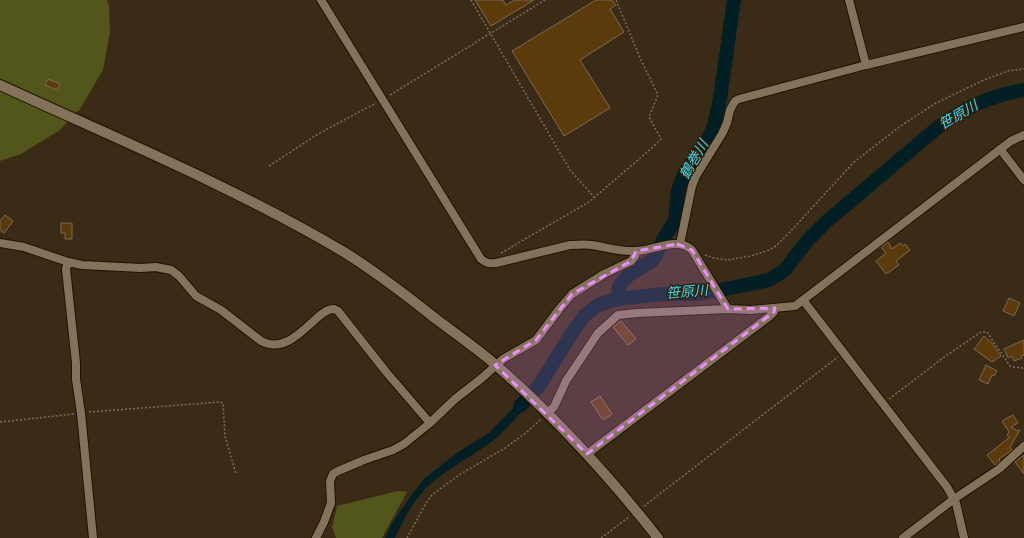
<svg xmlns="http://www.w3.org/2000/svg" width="1024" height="538" viewBox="0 0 1024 538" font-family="Overpass,'Noto Sans JP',sans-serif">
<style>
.green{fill:#52561a}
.water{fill:#011f25}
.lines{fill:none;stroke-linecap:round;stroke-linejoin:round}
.river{stroke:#011f25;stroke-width:14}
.building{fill:#5b3a0b;stroke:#7d6954}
.minor-casing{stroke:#201301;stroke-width:10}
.tertiary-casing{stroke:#201301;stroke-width:12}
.path{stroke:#7b6e5c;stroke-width:1.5;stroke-dasharray:2 2;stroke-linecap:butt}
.minor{stroke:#83735b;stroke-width:8}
.tertiary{stroke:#83735b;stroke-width:10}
.marked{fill:#ea8dfd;fill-opacity:0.2;stroke:#ea8dfd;stroke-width:3;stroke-dasharray:8 5;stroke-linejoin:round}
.labels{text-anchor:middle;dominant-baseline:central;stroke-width:3;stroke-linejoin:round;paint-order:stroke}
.water-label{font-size:14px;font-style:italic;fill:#43d4ec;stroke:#2f210c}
</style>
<rect width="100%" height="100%" fill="#392b16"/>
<g class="green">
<polygon points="0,0 107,0 109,5 110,32 103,70 80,109 60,130 21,154 0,161"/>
<polygon points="398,491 407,492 382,538 336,538 332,527 337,506"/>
</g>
<path class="water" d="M524 397 530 403C517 416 505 431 491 442 467 460 439 472 420 495 409 508 402 523 395 538H385L392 523 413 493 425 478 457 453 490 432Z"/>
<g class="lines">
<g class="river">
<polyline points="617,299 619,286 623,281 629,275 653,260 656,255 663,240 675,220 678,191 684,174 706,142 713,129 720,99 734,0"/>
<path d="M520 406 539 386 570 336 585 315 598 305 617 299 664 294H695L720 290 769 280 785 270 806 242 826 222 937 128C965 107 990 96 1024 90"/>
</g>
</g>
<g class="building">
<polygon points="475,0 503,0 506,5 515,0 534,0 491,26"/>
<polygon points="596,0 612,0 616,5 610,9 624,32 580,60 610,108 564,136 512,51"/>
<polygon points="48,79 60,84 57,90 45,85"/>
<polygon points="5,215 13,221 4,233 0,230 0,221"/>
<polygon points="61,223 72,223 72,239 65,239 65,233 61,233"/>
<polygon points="888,242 892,249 900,243 903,246 905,244 910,250 896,261 899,265 886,274 876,261 886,253 881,247"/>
<polygon points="1009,298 1020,303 1014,316 1003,311"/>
<polygon points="621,321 636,339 628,345 613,327"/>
<polygon points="984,336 992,343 1001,356 992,362 974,349"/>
<polygon points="1024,340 1024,355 1021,356 1022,358 1014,361 1012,356 1008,358 1004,349"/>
<polygon points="986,365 997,371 994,376 992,375 988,384 979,380"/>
<polygon points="600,396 612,414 603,420 591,402"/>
<polygon points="1013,415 1018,423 1011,427 1018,431 1020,430 1010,447 1012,450 999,459 1000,461 995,465 987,455 1010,437 1007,435 1009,432 1002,421"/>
<polygon points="1024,455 1024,474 1015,462"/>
</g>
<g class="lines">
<defs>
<g id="minor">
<path d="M321 0 481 259C486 263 489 264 496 263L570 245C577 245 584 244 592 245 606 247 620 252 635 251 653 251 677 236 692 250L728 309"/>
<polyline points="849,0 866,65"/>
<polyline points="1000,149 1024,180"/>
<path d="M0 243 24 247 68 262 82 265 141 268 156 267 171 270 179 276 196 296 221 310 261 341C284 353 302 331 318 317 323 313 327 309 334 309L338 311 387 373 430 423"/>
<polyline points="680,244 692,186 696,176 722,134 727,123 730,110 735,101 739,99 866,65 1024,27"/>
<polyline points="68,262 66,269 76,363 76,379 81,413 93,538"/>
<polyline points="803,300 1011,141 1024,135"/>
<polyline points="547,413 554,407 566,381 598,333 618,315 637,313 728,309 751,310 795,306 803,300 947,487 956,503 964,538"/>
<polyline points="587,454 770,316 774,312 775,308"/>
<polyline points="316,538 324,522 331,503 330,481 333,474 338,471 364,460 393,450 404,444 430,423 455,399 482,378 503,359 536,340 560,308 572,294 604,274 631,261 635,256 636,251"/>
<polyline points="903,538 954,499 999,469 1024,446"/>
</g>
<path id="tertiary" d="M0 85C115 138 234 187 344 252 376 272 406 295 436 319 456 334 478 349 497 366 556 418 609 476 658 538"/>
</defs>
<use href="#minor" class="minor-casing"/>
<use href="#tertiary" class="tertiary-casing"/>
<g class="path">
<polyline points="471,0 570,170 595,198"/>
<polyline points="390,95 545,0"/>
<polyline points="269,166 318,134 376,103"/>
<polyline points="501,253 589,202 653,147 661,139 649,117 658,95 641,60 616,0"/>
<polyline points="705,255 714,258 728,260 751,256 769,250 776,246 789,233 854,162 902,125 936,103 984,80 1008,71 1024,69"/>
<polyline points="889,399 943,358 981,332 987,332 989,335 1010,366 1014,367 1024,368"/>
<polyline points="89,412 220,402 223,403 225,436 236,474"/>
<polyline points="0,422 74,414"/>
<polyline points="644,506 838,357"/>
<polyline points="407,538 426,503 432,495 459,475 505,448 527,432 540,420"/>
<polyline points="601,538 629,517"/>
</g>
<use href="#minor" class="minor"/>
<use href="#tertiary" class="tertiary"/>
</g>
<path class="marked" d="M677 244 692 250 728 309 775 308 774 312 587 454 495 365 536 340 572 294 631 261 636 251Z"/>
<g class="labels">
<g class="water-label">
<text transform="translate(959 116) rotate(-30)">笹原川</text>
<text transform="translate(695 160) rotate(-60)">鶴巻川</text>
<text transform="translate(687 293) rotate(-5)">笹原川</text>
</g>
</g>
</svg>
